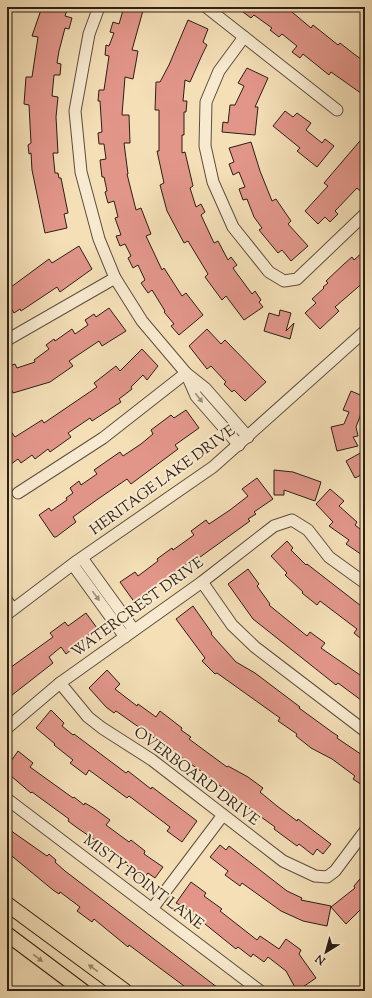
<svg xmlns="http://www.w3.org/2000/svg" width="372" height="998" viewBox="0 0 372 998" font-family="'Sorts Mill Goudy',serif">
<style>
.building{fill:#e2968a;stroke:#2c1f14}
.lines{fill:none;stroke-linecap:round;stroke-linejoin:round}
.minor-casing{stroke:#5e4f3d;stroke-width:13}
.major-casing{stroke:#2c1f14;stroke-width:16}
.minor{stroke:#f8ead0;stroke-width:11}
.major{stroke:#f4dfb7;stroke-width:14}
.oneway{fill:#9c8f7b}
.oneway2{fill:#9a896e}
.labels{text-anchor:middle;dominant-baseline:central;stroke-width:4;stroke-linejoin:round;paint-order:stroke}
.street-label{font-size:15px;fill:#2c1f14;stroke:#f8ead0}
</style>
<rect width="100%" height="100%" fill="#f4dfb7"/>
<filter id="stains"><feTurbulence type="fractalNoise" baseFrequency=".005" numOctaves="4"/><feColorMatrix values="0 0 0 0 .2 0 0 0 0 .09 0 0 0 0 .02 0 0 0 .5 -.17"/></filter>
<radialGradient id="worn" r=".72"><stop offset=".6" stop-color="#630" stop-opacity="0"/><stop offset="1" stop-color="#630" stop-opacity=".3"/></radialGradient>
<g class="building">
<polygon points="42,7 68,7 65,16 72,18 69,29 65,28 59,51 57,63 61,64 60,75 54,75 52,96 58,97 56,117 58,153 53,153 55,173 58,173 59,178 61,178 68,213 64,214 67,228 45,233 32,170 31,153 29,154 28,145 31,143 29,105 24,104 26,77 32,77 38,37 32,36"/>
<polygon points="124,7 144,7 132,50 138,51 133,79 125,77 122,115 129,115 130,143 124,143 128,174 127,174 136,210 141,208 151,234 146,236 162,270 164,268 182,296 186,293 203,315 179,335 171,326 174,324 164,312 165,311 152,290 148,293 141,283 145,280 138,265 133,268 128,258 131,256 125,244 120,246 116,236 121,235 115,218 118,217 114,201 108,203 105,192 107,191 104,177 102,177 100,160 106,159 104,144 99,144 98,133 102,132 100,101 98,101 99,90 104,90 109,56 105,55 106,45 109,46 114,33 110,32 113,22 119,24"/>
<polygon points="245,7 286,7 311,28 313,25 338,45 340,43 354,54 365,62 365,96 331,72 329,75 303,54 300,58 292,52 297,46 282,34 279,37 270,30 272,28 254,15 251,18 243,12 247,8"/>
<polygon points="188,20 208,29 203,42 207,45 202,55 190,82 185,80 183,101 187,101 186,112 184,112 184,135 182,135 182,153 185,152 193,186 190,188 196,207 201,204 205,212 201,215 214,243 218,241 228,260 231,257 237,265 233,268 235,271 252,294 255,291 261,300 259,302 263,307 244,320 226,296 222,300 205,277 208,274 188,241 184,243 167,211 160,185 164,183 157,151 159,151 159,110 155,110 156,82 160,82 169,65"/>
<polygon points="247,68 268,78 255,107 258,107 255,135 222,132 223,122 228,123 230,105 235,105 244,86 238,83"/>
<polygon points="285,111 293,117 297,113 311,123 306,130 322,143 325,139 334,146 317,167 297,151 300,148 273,126"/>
<polygon points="365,135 365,184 360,191 357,188 335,211 338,214 330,222 325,217 318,224 305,211 328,186 324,183"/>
<polygon points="251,142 260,171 272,201 276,199 291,221 288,224 308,246 291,261 282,250 278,253 259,230 262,228 254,217 247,199 243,200 239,189 245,187 239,172 233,175 229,164 234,162 229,148"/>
<polygon points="79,246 92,269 60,292 57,287 21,311 20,309 14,313 7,302 7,290 49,259 52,263"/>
<polygon points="365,250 365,281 335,307 339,311 320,329 305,313 316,303 312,299 324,288 323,287 328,283 326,281 344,264 352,257 354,260"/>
<polygon points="109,308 126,331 102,346 99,341 69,361 73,366 50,382 13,393 12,391 7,392 7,367 15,364 17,368 35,362 34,360 49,349 46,345 54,339 55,341 72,329 75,334 88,325 85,320 94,314 96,317"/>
<polygon points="280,310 291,313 286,331 294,323 290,339 264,331 269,313 279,316"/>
<polygon points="207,329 221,344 225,340 266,382 245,401 234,390 232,392 224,384 226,382 211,366 207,369 189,346"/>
<polygon points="142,349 158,366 147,380 143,375 131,387 132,389 119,399 121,402 92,421 90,418 68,433 71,437 50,452 48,449 35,459 32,455 21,463 18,459 7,467 7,426 15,437 42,420 44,423 97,387 94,383 116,366 120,371"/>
<polygon points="351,391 365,397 365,413 362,411 356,427 358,436 353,437 358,446 337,451 331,427 344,424 349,412 343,410"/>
<polygon points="186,410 199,428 175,445 178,449 131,484 127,479 98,499 73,517 76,522 56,537 54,537 39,515 49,508 51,511 67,500 66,498 73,493 70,488 79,481 81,485 97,474 94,470 120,452 123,456 141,444 153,434 151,430 171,415 174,418"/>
<polygon points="362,452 365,458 365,473 355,478 346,461"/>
<polygon points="274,470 293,472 321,482 315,501 284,490 284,495 274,495"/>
<polygon points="257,478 273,499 254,512 256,514 248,519 250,521 196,560 195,558 177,571 178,572 135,603 120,582 135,572 138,576 158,561 157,559 172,548 173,550 194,535 191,531 206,520 209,524 230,510 248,496 242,489"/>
<polygon points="330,489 344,501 339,506 357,522 355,525 365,533 365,557 346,544 349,540 329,526 333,522 316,504"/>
<polygon points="287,541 293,548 291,550 306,565 307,564 365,609 365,642 354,633 357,629 320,601 317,605 302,593 303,592 285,575 287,573 271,556"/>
<polygon points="248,569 259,584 257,586 270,604 269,605 307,636 310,632 325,643 321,648 360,675 361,674 365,677 365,694 361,700 338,683 336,685 253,619 228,584"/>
<polygon points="193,606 212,633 211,634 236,662 255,673 300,707 299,708 332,732 338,736 337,738 365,757 365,787 353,779 355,776 332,759 311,748 296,736 297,734 278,721 280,718 217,673 215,674 202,661 205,658 176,619"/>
<polygon points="86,613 97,628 66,654 61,647 49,657 53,663 7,699 7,670 53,637 50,633 65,622 68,626"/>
<polygon points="107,670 120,684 115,689 137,706 138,704 156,717 160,711 182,728 181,730 191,737 189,739 227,767 228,766 248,777 263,788 260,792 277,806 297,821 298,819 331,844 323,854 317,849 313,855 299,844 297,846 274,829 275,827 222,789 223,788 205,774 116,711 114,713 106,707 89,688"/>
<polygon points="51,710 64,723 62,726 73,735 74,734 126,773 128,771 151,789 152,787 197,821 182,842 167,831 170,827 129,796 127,798 89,770 86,775 70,763 73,760 54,745 55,744 36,728"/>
<polygon points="18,751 33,763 30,767 73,798 74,797 84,805 85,803 95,809 110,820 106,825 129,842 131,840 145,851 144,854 163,867 155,878 148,873 144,878 119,859 108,849 76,827 68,821 69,819 32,792 31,793 11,776 7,782 7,767"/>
<polygon points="7,828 47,856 49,854 56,860 55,862 65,871 222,991 181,991 184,986 129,945 128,947 94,919 92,922 77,911 80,907 60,892 59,894 53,890 7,852"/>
<polygon points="220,845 226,850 229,846 287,891 302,898 301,900 331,906 327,926 303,921 281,911 242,883 240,886 225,875 228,871 210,857"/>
<polygon points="365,873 365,905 346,924 331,907 355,888 354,886"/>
<polygon points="191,882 206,893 204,896 222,909 220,911 257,940 260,936 279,949 286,939 301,950 299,954 316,978 297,991 286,971 268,957 264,962 253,954 251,957 238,947 236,949 184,907 176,903"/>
</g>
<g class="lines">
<defs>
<g id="minor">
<polyline points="206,7 337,110"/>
<polyline points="244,37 219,71 206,102 205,146 213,182 233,227 269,272 284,281 297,279 365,214"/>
<polyline points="7,340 115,278"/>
<polyline points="239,445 196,396 186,373 205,388 248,437"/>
<polyline points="18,493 103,438 186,373 142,321 115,278 99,239 81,172 75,111 89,34 99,7"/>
<polyline points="82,558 134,630"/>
<polyline points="73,565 125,637"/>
<polyline points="202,582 232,625 255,647 365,731"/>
<polyline points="7,601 13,609"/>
<polyline points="7,614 77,561 213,467 365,331"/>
<polyline points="60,683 88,717 102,728 152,760 283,861 315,876 327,877 335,871 365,831"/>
<polyline points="7,728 60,683 202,582 274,526 292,520 308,530 329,557 365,583"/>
<polyline points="7,799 260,991"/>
<polyline points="152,909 223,815"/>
</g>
<g id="major">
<polyline points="7,904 125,991"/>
<polyline points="7,934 83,991"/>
</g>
</defs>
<use href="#minor" class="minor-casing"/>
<use href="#major" class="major-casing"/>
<use href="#minor" class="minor"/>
<use href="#major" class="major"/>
</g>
<defs><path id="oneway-solid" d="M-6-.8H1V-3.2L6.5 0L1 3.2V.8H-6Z"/></defs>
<g class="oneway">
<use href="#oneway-solid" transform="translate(199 398) rotate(52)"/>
<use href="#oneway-solid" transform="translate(96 596) rotate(54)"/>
</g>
<g class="oneway2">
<use href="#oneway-solid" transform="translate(38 958) rotate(37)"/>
<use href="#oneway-solid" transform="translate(93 968) rotate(-144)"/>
</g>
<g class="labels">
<g class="street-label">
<text transform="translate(163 481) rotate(-36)">HERITAGE LAKE DRIVE</text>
<text transform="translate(138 608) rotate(-36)">WATERCREST DRIVE</text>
<text transform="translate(196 777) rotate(37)">OVERBOARD DRIVE</text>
<text transform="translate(143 883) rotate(37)">MISTY POINT LANE</text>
</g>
</g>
<rect width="372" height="998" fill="none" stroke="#f4dfb7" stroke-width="24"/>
<rect x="8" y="8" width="356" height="982" fill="none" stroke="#2c1f14" stroke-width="2"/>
<rect x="12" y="12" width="348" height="974" fill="none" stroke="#2c1f14"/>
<g transform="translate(326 952) rotate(217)" stroke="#f8ead0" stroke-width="3" paint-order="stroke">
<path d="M0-3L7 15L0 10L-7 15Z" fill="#2c1f14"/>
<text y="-6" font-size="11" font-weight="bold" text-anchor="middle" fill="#2c1f14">N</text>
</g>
<rect width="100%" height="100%" filter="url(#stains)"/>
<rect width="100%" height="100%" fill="url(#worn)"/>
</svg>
